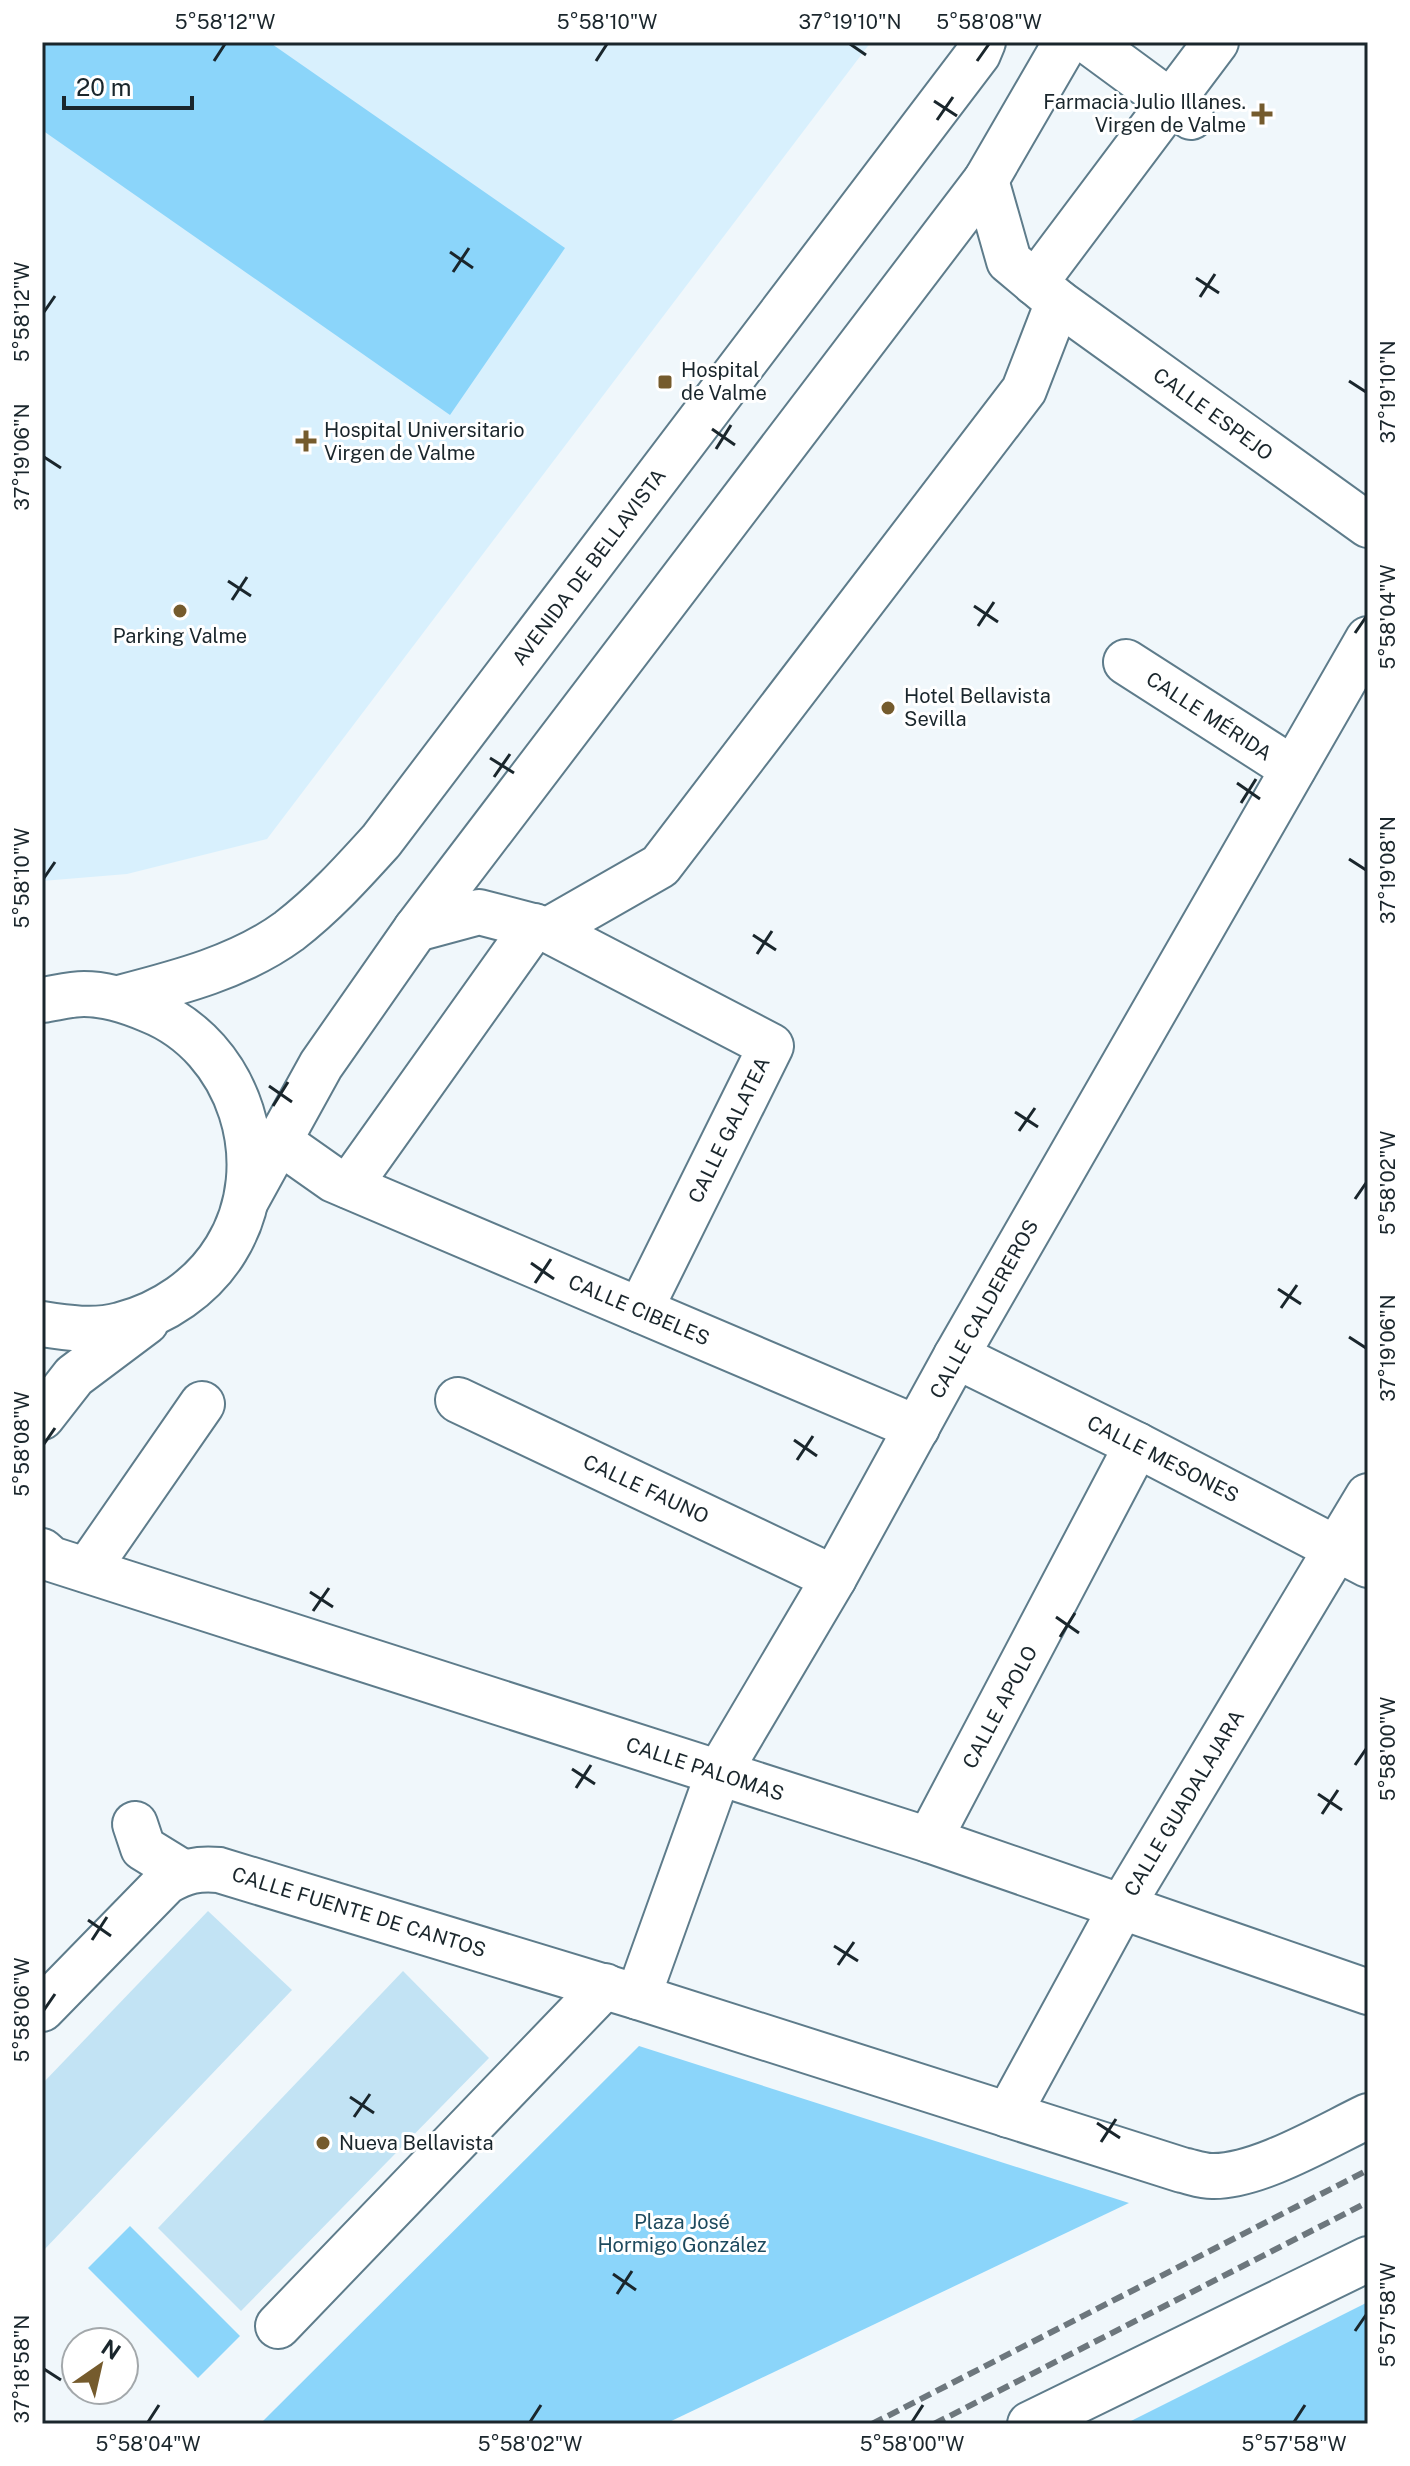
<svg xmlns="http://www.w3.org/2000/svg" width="1410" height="2466" viewBox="0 0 1410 2466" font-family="'Public Sans',sans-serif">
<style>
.built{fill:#d8f0fd}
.green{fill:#8bd5fa}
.building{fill:#c2e3f4}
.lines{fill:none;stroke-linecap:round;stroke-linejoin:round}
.minor-casing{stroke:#5e7c8b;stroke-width:48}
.major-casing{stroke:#5e7c8b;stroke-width:48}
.minor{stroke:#fff;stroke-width:44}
.major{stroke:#fff;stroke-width:44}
.rail{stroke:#6d777d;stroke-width:6;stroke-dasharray:12 6;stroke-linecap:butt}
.ticks{fill:none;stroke:#1a262c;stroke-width:3}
.poi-dot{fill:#755b2d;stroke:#fff;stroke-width:3}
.labels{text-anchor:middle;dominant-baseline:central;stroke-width:6;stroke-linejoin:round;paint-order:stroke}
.poi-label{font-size:20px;fill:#1a262c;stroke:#fff;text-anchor:start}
.street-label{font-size:20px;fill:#1a262c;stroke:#fff}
.park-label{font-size:20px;fill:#1d4a5e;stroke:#fff}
.neatline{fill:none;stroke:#1a262c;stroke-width:3}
.ticks-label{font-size:20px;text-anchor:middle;fill:#1a262c}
</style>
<rect width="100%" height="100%" fill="#f0f7fb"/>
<polygon class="built" points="42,42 871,42 267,839 127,874 42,881"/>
<g class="green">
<polygon points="42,42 269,42 565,248 450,415 42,130"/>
<polygon points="639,2046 1129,2203 665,2424 260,2424"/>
<polygon points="130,2226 240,2336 198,2378 88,2268"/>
<polygon points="1368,2302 1368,2424 1125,2424"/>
</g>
<g class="building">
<polygon points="208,1911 292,1990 42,2252 42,2084"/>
<polygon points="403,1971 489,2058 241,2311 158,2228"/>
</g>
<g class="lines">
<defs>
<g id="minor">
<polyline points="1089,42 1191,117"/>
<polyline points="1035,283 1216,42"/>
<polyline points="1058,302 1368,525"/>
<polyline points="1126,662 1293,769"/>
<polyline points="416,929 479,912 548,930 660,866 1024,390 1058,302 1009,261 986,180"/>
<polyline points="548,930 771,1046 640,1310"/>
<polyline points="280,1142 334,1180 917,1428"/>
<polyline points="349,1186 534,926"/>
<polyline points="956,1356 1137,1445 1368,1565"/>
<polyline points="458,1400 834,1578"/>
<polyline points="42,1551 51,1559 929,1840 1368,1992"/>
<polyline points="87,1570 202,1404"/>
<polyline points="135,1824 143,1848 182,1872"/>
<polyline points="929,1840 1137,1445"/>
<polyline points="638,1997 718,1774 834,1578 956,1356 1368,639"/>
<path d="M42 2009 166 1882C185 1871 198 1868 219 1870L638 1997 1182 2170C1192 2172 1202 2176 1212 2176 1258 2177 1326 2136 1368 2116"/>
<polyline points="1008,2115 1122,1906 1368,1496"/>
<polyline points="278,2326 605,1986"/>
<polyline points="1030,2424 1368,2259"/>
</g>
<g id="major">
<path d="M119 998C177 983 240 967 289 931 324 904 352 873 381 841L978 54 983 42"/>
<path d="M42 1000C56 998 70 994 84 994 107 994 128 1001 149 1010 240 1046 278 1165 226 1249 203 1287 163 1314 120 1325 95 1332 67 1328 42 1324"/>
<polyline points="246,1201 321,1065 416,929 986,180 1066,42"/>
<polyline points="42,1417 74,1376 146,1322"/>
</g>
</defs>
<use href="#minor" class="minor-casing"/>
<use href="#major" class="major-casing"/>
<use href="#minor" class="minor"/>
<use href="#major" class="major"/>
<g class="rail">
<polyline points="872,2424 1368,2170"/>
<polyline points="934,2424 1368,2202"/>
</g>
</g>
<path class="ticks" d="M850 44 866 55M214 61 225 44M596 61 607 44M977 61 989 44M934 101 957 116M937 120 953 97M450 252 473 268M453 272 469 248M1196 278 1219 293M1200 297 1215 274M44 312 55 296M1349 381 1366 392M712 429 735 445M716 449 731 425M44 457 61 468M228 581 251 596M232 600 247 577M974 606 998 622M978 626 994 602M1355 633 1366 617M490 758 514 773M494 777 510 754M1237 783 1260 799M1241 803 1256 779M1349 859 1366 870M44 878 55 862M753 935 776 950M757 954 772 931M269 1086 292 1102M273 1106 288 1082M1015 1112 1038 1127M1019 1131 1035 1108M1355 1199 1366 1183M531 1263 554 1279M535 1283 551 1259M1278 1289 1301 1304M1281 1308 1297 1285M1349 1337 1366 1348M794 1440 817 1456M44 1444 55 1428M797 1460 813 1436M310 1592 333 1607M313 1611 329 1588M1056 1617 1079 1633M1060 1637 1075 1613M1355 1765 1366 1749M572 1769 595 1784M576 1788 591 1765M1318 1794 1342 1810M1322 1814 1338 1790M88 1920 111 1936M92 1940 107 1917M834 1946 858 1961M838 1965 854 1942M44 2010 55 1994M350 2097 374 2113M354 2117 370 2094M1097 2123 1120 2138M1101 2142 1116 2119M613 2274 636 2290M617 2294 632 2271M1355 2331 1366 2315M44 2369 61 2380M148 2422 159 2405M530 2422 541 2405M912 2422 923 2405M1294 2422 1305 2405"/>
<g class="poi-dot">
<path d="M1258 102h8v8h8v8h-8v8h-8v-8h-8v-8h8z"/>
<rect x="657" y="374" width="16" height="16" rx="4"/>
<path d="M302 429h8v8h8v8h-8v8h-8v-8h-8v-8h8z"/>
<circle cx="180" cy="611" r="8"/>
<circle cx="888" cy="708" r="8"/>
<circle cx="323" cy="2143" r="8"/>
</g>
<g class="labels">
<g class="poi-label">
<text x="1246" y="102" text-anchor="end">Farmacia Julio Illanes.<tspan x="1246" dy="23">Virgen de Valme</tspan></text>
<text x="681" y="370">Hospital<tspan x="681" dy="23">de Valme</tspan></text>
<text x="324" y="430">Hospital Universitario<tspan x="324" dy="23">Virgen de Valme</tspan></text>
<text x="180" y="636" text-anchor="middle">Parking Valme</text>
<text x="904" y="696">Hotel Bellavista<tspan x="904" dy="23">Sevilla</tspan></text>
<text x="339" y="2143">Nueva Bellavista</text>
</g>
<g class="street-label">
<text transform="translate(1213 414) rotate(36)">CALLE ESPEJO</text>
<text transform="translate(589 567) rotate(-53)">AVENIDA DE BELLAVISTA</text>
<text transform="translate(1209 716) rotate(33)">CALLE MÉRIDA</text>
<text transform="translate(729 1130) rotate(-64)">CALLE GALATEA</text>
<text transform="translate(984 1309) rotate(-61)">CALLE CALDEREROS</text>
<text transform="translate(639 1310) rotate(23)">CALLE CIBELES</text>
<text transform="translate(1163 1459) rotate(27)">CALLE MESONES</text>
<text transform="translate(646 1489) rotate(25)">CALLE FAUNO</text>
<text transform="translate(1000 1707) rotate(-62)">CALLE APOLO</text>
<text transform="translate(705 1769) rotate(18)">CALLE PALOMAS</text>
<text transform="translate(1184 1803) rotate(-59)">CALLE GUADALAJARA</text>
<text transform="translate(359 1912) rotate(17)">CALLE FUENTE DE CANTOS</text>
</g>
<g class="park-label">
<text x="682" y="2222">Plaza José<tspan x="682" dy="23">Hormigo González</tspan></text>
</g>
</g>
<rect width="1410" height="2466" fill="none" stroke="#ffffff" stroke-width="88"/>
<g transform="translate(100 2366) rotate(34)"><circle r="38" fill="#ffffff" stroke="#a3a8ab" stroke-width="2"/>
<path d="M0-6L14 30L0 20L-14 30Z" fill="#755b2d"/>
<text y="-12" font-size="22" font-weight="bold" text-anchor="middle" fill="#1a262c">N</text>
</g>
<path d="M64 96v12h128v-12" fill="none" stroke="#1a262c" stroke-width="4"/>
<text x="76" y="96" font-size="24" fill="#1a262c" stroke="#ffffff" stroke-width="6" paint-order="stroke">20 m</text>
<rect x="44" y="44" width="1322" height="2378" class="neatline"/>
<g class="ticks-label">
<text x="225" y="29">5°58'12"W</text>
<text x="607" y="29">5°58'10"W</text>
<text x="850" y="29">37°19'10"N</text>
<text x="989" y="29">5°58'08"W</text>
<text transform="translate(22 312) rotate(-90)" y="7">5°58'12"W</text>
<text transform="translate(1388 392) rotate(-90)" y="7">37°19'10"N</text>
<text transform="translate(22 457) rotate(-90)" y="7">37°19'06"N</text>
<text transform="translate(1388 617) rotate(-90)" y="7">5°58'04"W</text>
<text transform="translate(1388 870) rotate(-90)" y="7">37°19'08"N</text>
<text transform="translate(22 878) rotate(-90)" y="7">5°58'10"W</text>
<text transform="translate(1388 1183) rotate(-90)" y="7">5°58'02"W</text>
<text transform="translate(1388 1348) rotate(-90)" y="7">37°19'06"N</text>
<text transform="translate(22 1444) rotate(-90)" y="7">5°58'08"W</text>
<text transform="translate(1388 1749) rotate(-90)" y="7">5°58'00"W</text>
<text transform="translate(22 2010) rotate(-90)" y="7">5°58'06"W</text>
<text transform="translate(1388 2315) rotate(-90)" y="7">5°57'58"W</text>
<text transform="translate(22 2369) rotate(-90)" y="7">37°18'58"N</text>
<text x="148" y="2451">5°58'04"W</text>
<text x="530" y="2451">5°58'02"W</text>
<text x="912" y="2451">5°58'00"W</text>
<text x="1294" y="2451">5°57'58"W</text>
</g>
</svg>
